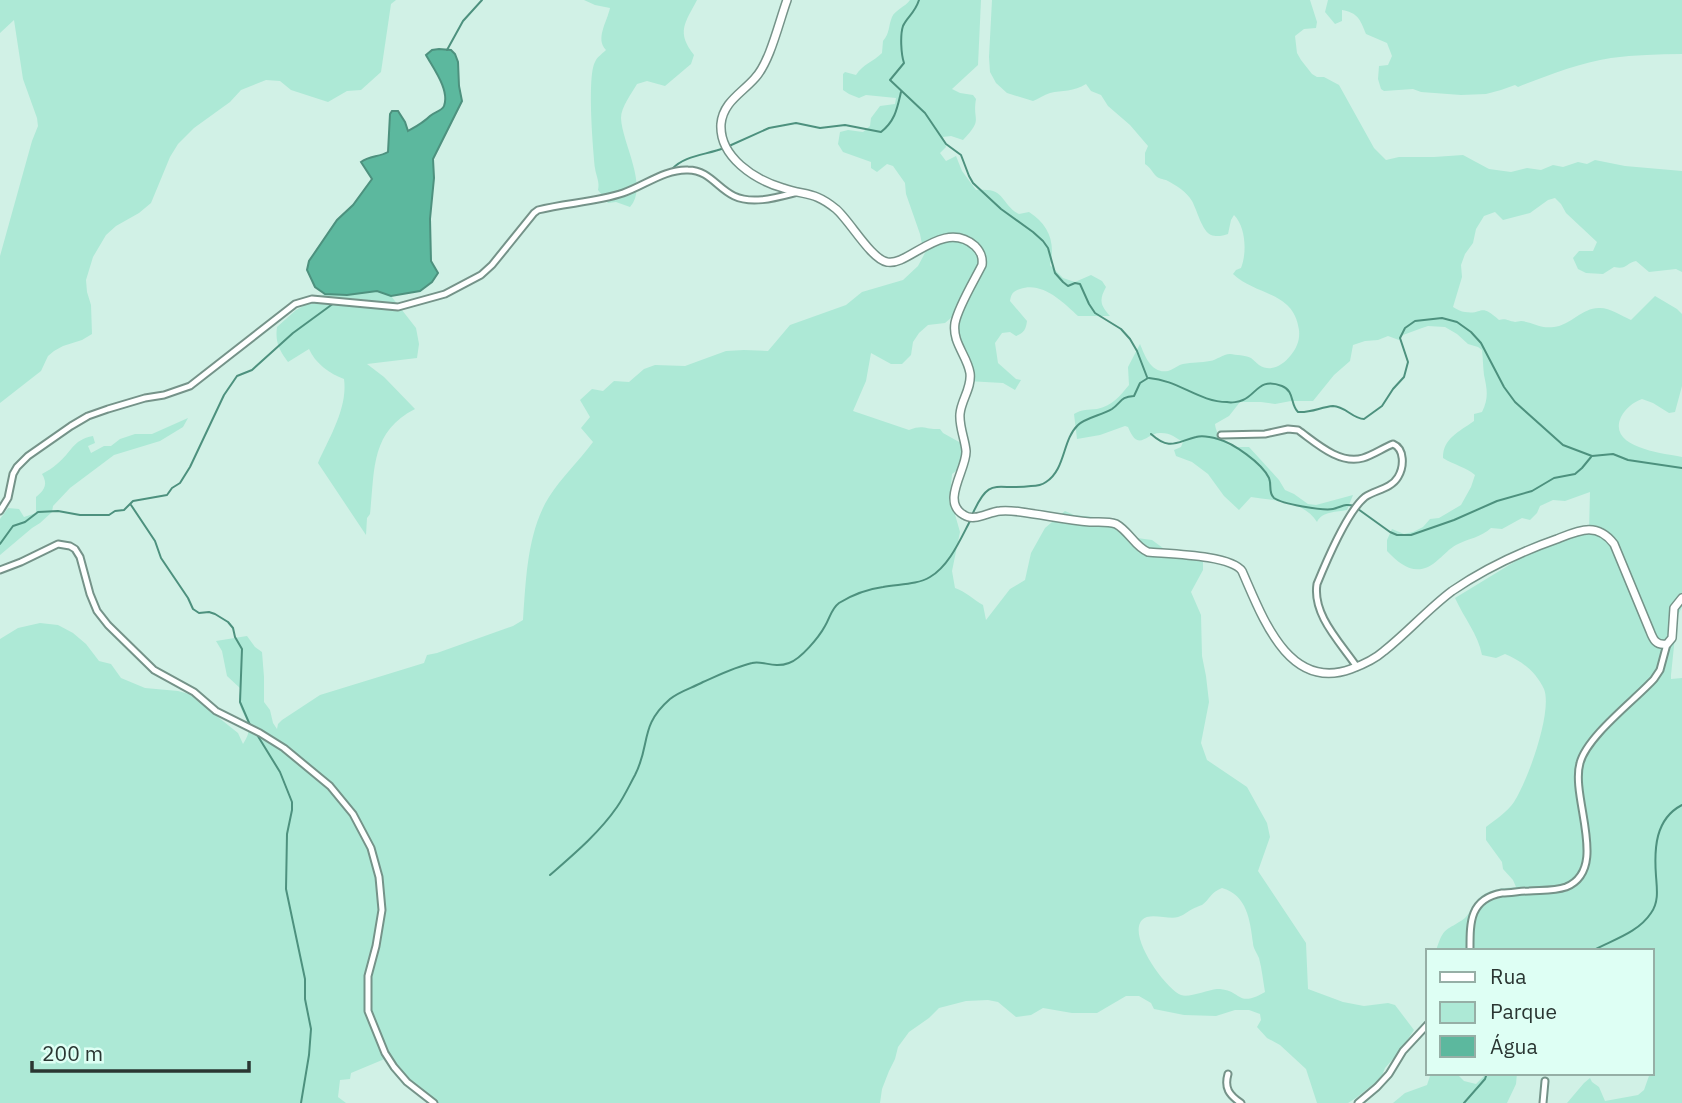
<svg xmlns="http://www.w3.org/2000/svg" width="1682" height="1103" viewBox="0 0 1682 1103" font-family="'IBM Plex Sans',sans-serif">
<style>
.green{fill:#ade9d6;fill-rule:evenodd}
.water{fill:#5cb89e;stroke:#4d917e;stroke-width:2}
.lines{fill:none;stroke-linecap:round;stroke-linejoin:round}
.stream{stroke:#4d917e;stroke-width:2}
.minor-casing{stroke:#759389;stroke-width:9}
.tertiary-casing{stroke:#759389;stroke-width:10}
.minor{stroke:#fff;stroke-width:5}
.tertiary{stroke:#fff;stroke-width:7}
</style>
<rect width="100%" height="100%" fill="#d1f1e6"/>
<g class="green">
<polygon points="0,0 396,0 391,4 381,72 361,90 347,91 328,102 291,90 280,81 266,80 241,90 230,102 194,128 178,144 170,157 151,203 139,213 116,226 106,235 93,257 86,280 87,292 91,305 92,334 82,340 63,346 54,351 48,356 41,371 0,403 0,256 32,141 38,126 37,118 23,79 14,20 0,33"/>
<path d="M584 0H697C685 23 676 32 694 55L691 64 665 86 647 81 637 84C632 93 621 107 621 118 622 143 649 187 630 207L616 202 608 203 598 190C600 182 596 176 595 168 593 149 587 76 595 62 597 57 602 54 606 50 595 39 607 22 610 8L595 5Z"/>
<path d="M910 0H981L978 65 952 89 960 93 973 95 976 99C972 122 984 118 963 140L951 136 943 137 946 147 940 153 946 161 956 156 962 171 976 190C1007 187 999 203 1019 214L1029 212C1048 224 1056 242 1050 265L1063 278 1075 282 1091 275 1102 281 1106 287C1099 300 1100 305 1110 316H1078C1063 302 1042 281 1020 289 1013 291 1011 294 1010 301L1027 321C1026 329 1024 333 1016 336L1010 332 1002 333 995 343 998 363 1016 379 1021 380 1015 390 1003 383 967 381C966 367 962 363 957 351 952 340 960 349 951 340L953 337 952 317 945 323 928 325 919 333 913 342 911 355 902 364H891L871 353 866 381 853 411 909 430C924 424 925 430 940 429L943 433 961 443C963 457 964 466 952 474L950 497 960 532 952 571 955 588C965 591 974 600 983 605L986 620 1010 589 1025 580 1031 553 1045 528 1065 511 1074 515 1104 518 1121 523 1137 538 1152 540 1167 551 1203 554V570L1191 592 1201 615 1202 656 1206 676 1209 702 1201 743 1207 760 1247 787 1267 823 1270 837 1258 871 1306 943 1308 989 1343 1002 1364 1006 1388 1003 1395 1005 1414 1030 1400 1051 1385 1068 1381 1078 1356 1098 1348 1103H1317L1306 1069 1280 1045 1267 1038 1257 1027 1261 1020 1260 1014 1249 1010H1235L1216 1016 1184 1015 1154 1009 1151 1003 1139 996H1126L1097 1013H1072L1043 1008 1031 1015 1016 1017 998 1002 988 1000 966 1001 939 1008 929 1018 909 1032 898 1047 895 1059 889 1071 882 1089 880 1103H429L412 1089 387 1058 351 1073 350 1079 340 1080 338 1097 346 1103H0V639L18 628 40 623 58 625 73 633 86 644 99 661 111 664 121 678 145 688 178 691 189 694 238 733 243 744C245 741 247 737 248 734 252 716 233 710 241 689L227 676 222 651 216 641 247 636 255 647 262 652 264 677V702L270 710 273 723 277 729 278 724 282 720 320 695 424 663 427 655 437 653 513 626 523 620C526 580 527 532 549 497 561 478 579 461 593 442L581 428 590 417 580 400 592 389 603 391 614 381 629 382 644 369 655 365 685 366 726 351 744 350 768 351 790 325 846 305 862 292 903 280 918 266 926 251 922 244 920 234 906 194 905 183 893 166 887 164 877 172 871 168V162L843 152 838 144 840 132 848 130 863 132 870 126 871 118 880 106 895 104 896 98 866 95 859 98 849 94 843 90V74L845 72 856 75C863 64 873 62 882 53L883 41C890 33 888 27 892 17 895 10 905 7 910 0ZM1222 888C1247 895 1250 920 1253 943 1253 948 1257 953 1259 958 1262 969 1263 981 1265 992 1236 1009 1242 989 1217 989 1207 990 1189 998 1181 995 1166 989 1127 936 1142 920 1149 912 1169 920 1178 917 1185 915 1190 909 1197 907 1198 906 1200 906 1202 905 1210 899 1211 892 1222 888Z"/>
<path d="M992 0H1310L1317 22 1316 28 1304 29 1295 36 1297 53 1301 60 1312 74 1317 77H1324L1339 85 1374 148 1386 160 1399 157H1434L1463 155 1489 169 1511 172 1527 168 1541 170 1553 165 1563 167 1578 162 1587 164 1595 160 1625 166 1682 171V272L1676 269 1649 272 1636 261C1626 263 1627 270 1614 267L1603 274 1586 273 1578 269 1573 258 1579 251H1593L1597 242 1566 213 1561 204 1555 198 1548 200 1530 213 1503 220 1495 212 1484 216 1476 229 1473 243 1465 254 1461 265 1462 277 1453 307C1457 309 1461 312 1465 312 1484 315 1479 302 1499 320 1506 318 1508 321 1515 322 1517 322 1519 321 1521 321 1533 322 1540 329 1554 327 1571 325 1583 307 1600 308 1610 308 1622 316 1631 320L1655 296 1677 309 1682 314V386L1675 412 1669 413 1653 403 1642 399C1632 403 1626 408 1621 417 1607 448 1663 453 1682 457V607L1677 617 1671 675V679L1682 678V1103H1567L1584 1083 1590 1078 1592 1082 1599 1087 1605 1101 1638 1095 1644 1090 1650 1073H1652L1655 958H1652V951H1436C1444 925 1446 932 1465 918 1470 913 1473 905 1478 899 1488 889 1503 888 1516 887L1513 880 1503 869 1502 862 1486 840V827C1495 820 1507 812 1514 802 1527 782 1553 712 1544 689 1536 672 1522 661 1505 654L1496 658 1482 655C1478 634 1464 618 1455 598L1524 556 1562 539 1589 532 1590 492 1565 501 1553 500 1540 506 1537 513 1530 520 1522 518 1502 529 1491 528C1482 537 1467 539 1456 545 1449 549 1445 554 1439 559 1419 578 1403 568 1387 551V540L1392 529 1404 534 1413 532 1423 527 1430 519 1439 518 1461 505 1471 487 1475 475C1466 467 1454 465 1443 458 1443 438 1459 432 1474 421V414L1482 412C1489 398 1487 389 1484 375 1483 367 1483 359 1482 350L1478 347 1468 344 1457 334 1445 327 1428 326 1422 328 1403 335 1399 340 1388 336 1378 340 1365 341 1353 345 1350 361 1334 375 1313 401H1291L1275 404 1261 402H1240L1229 416 1215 424C1216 435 1226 447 1237 447 1241 447 1245 447 1249 447L1279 480 1285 490 1294 494 1308 504 1316 505 1353 495 1347 510C1337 512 1322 511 1317 522 1303 500 1275 501 1251 497L1239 510 1224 496 1208 474 1192 462 1176 456 1174 450 1181 447 1183 442C1176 438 1171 433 1161 433 1146 432 1139 454 1128 427L1125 426 1100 435 1077 439 1074 414C1082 409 1088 410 1097 409 1112 406 1120 396 1129 385L1128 367 1140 344C1145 356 1151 374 1168 371 1174 369 1178 365 1183 364 1192 362 1201 363 1210 361 1217 360 1223 354 1230 354 1236 355 1245 355 1251 358 1254 360 1256 363 1259 365 1271 373 1283 365 1291 355 1297 347 1300 340 1299 330 1294 291 1256 296 1233 274L1236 270 1241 268C1247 253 1246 227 1234 215L1231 220 1228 234C1223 236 1216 237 1211 235 1202 231 1197 210 1192 201 1187 192 1176 185 1166 180 1163 179 1159 179 1156 176 1152 172 1151 168 1145 164V153L1148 146 1130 125 1108 106 1101 95 1091 91 1086 84C1074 92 1062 90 1050 93 1044 95 1038 99 1033 101L1007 93 996 83 990 72 989 57Z"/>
<path d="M1328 0H1682V54C1658 54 1635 55 1611 58 1580 63 1548 75 1518 87L1515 85 1501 90 1486 94 1461 95 1421 92 1413 89 1384 91 1381 89 1378 79 1379 66 1388 65 1392 56 1387 43 1366 34C1360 19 1358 13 1342 10V21L1335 24 1325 12Z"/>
<path d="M377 291 391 296 416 328 419 344 417 358 367 364 384 377 415 409C370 432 375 470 370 514L367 518 366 535 318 463C329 438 348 408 344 379 330 374 315 363 309 349L288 362C279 350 275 342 277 327L296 310 325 294 347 295Z"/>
<path d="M188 418 183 427 160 441 114 455 70 488 53 506 52 512 40 523 32 528 0 555V519L8 508 19 509 24 517 36 513V497C45 490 48 484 42 474 47 471 53 468 57 464 72 452 72 440 93 436L95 443 88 446 91 453 104 446H111L120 439 135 434H152Z"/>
<polygon points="1431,1073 1456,1073 1464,1081 1476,1084 1487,1073 1517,1073 1516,1084 1507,1103 1393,1103 1405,1093 1427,1085"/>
</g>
<path class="water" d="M439 49 451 50 455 54 458 62 459 86 462 101 433 159 434 178 430 219 431 261 438 273 432 282 420 291 391 296 377 291 347 295 325 294 315 287 307 270 309 261 337 220 353 205 372 179 361 162C369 156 379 157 388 152L390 114 392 111H398L405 122 408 131C417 126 423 123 430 116 434 112 442 111 444 106 450 90 433 68 426 55L432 50Z"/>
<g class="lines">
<g class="stream">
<path d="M919 0C915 13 907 17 903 26 900 35 901 54 904 63L890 80 925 113 946 144 961 155 969 176 973 183 1001 209 1033 232 1043 241 1048 248 1055 273 1063 282 1068 286 1075 283 1080 284 1089 304 1095 313 1121 329 1130 339 1137 351 1147 377"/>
<polyline points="447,50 463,21 482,0"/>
<path d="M729 146 769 128 796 123 820 128 845 125 881 132C895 121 897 109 901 92"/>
<path d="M672 169C685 155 706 155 724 148"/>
<path d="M1149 378C1178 380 1199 402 1227 402 1231 403 1239 402 1243 400 1257 394 1259 377 1282 386 1295 391 1290 405 1298 412 1311 413 1321 407 1333 406 1345 406 1353 419 1364 419L1382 406 1393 389 1404 377 1408 362 1400 338 1405 328 1415 321 1442 318 1457 322 1471 332 1481 343 1504 387 1515 402 1563 445 1592 456 1613 454 1628 460 1682 468"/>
<path d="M1151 434C1170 451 1176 442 1196 437 1203 435 1211 437 1218 439 1233 443 1262 463 1269 478 1272 485 1268 493 1274 498 1282 504 1323 511 1333 509 1342 507 1345 503 1354 506"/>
<polyline points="131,505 155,541 161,558 188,598 193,609 199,613 209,612 215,614 228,622 233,628 235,637 242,649 240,702 250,725"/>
<polyline points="1358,509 1390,532 1397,535 1411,535 1454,520 1497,501 1532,491 1554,478 1575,474 1582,468 1591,457"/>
<path d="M973 513C990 475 996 491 1031 486 1036 486 1042 485 1046 482 1066 469 1062 440 1078 425 1085 418 1102 415 1112 409 1122 402 1120 397 1134 396L1140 383 1148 378"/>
<polyline points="0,544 13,526 25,522 38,512 58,511 80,515 109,515 115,511 124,510 133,501 167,495 172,488 180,483 190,467 224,395 237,376 252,370 293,333 334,303"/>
<polyline points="256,733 280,772 292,802 292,810 287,834 286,889 305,979 305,999 311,1029 309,1055 301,1103"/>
<path d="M550 875C574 854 599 833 617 807 624 797 629 786 635 775 651 744 639 726 670 699 680 691 692 688 703 682 719 675 735 667 752 663 763 660 773 669 789 663 801 659 819 637 825 626 830 618 831 609 839 603 852 595 868 589 883 587 898 584 917 585 930 577 949 566 960 540 970 521"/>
<path d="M1592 951C1612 940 1638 933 1651 913 1659 902 1657 889 1656 876 1654 849 1655 819 1682 805"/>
<polyline points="1464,1103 1485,1079 1487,1073"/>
</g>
<defs>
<g id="minor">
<path d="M1221 435 1265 434 1288 429 1298 430C1315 442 1339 465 1363 458 1373 455 1383 448 1393 444 1405 449 1404 467 1398 477 1391 489 1375 490 1365 497 1348 511 1326 562 1317 584 1312 615 1341 643 1357 667"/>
<path d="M0 511 8 498 13 474 17 467 28 456 71 426 88 416 108 409 145 398 164 395 190 386 295 304 312 299 398 307 445 294 481 275 492 265 534 213 538 210C566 203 596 202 623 193 644 186 665 169 688 170 709 170 717 188 734 196 753 205 778 197 798 192"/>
<polyline points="0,570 21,562 58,544 70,546 75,549 80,557 90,594 97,611 108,625 154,670 194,692 216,711 260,733 284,748 330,786 353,814 371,848 379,877 382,910 376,946 368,976 368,1011 385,1053 394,1067 407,1082 434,1103"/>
<path d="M1470 951C1470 923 1469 899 1502 893 1511 893 1520 891 1529 891 1541 890 1554 891 1566 887 1610 869 1570 798 1580 763 1587 736 1635 700 1654 679L1660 670 1667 644"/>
<path d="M1228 1074C1224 1088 1229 1095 1241 1103"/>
<polyline points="1358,1103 1377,1087 1389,1074 1403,1051 1428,1024"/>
<polyline points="1543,1103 1545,1081"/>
</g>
<path id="tertiary" d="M787 0C779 22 770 62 755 78 742 93 723 102 721 124 719 157 755 180 783 188 806 196 814 191 836 209 850 221 871 259 887 262 908 267 943 218 975 246 981 252 983 257 982 265 974 281 958 307 955 323 952 343 967 355 970 373 972 388 961 400 960 414 959 427 965 439 966 451 967 469 940 502 964 515 974 522 988 512 1000 511 1007 510 1014 511 1021 512 1044 515 1067 520 1090 522 1099 522 1108 521 1116 524 1129 531 1135 547 1148 552 1169 554 1231 555 1242 571 1262 616 1288 692 1351 669 1362 665 1375 659 1384 651 1408 632 1428 609 1452 591 1484 569 1520 552 1557 539 1580 530 1597 522 1614 544L1650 631C1653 639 1656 646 1667 644L1672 638 1674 608 1682 598"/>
</defs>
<use href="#minor" class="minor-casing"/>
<use href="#tertiary" class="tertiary-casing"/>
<use href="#minor" class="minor"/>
<use href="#tertiary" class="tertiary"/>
</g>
<rect x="1426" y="949" width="228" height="126" fill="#defff4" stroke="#96afa6" stroke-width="2"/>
<rect x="1440" y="972" width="35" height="10" fill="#ffffff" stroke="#96afa6" stroke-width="2"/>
<text x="1490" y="984" font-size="21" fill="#2a3632">Rua</text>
<rect x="1440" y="1002" width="35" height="21" fill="#ade9d6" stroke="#96afa6" stroke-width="2"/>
<text x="1490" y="1019" font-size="21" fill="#2a3632">Parque</text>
<rect x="1440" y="1036" width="35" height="21" fill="#5cb89e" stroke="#96afa6" stroke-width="2"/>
<text x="1490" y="1054" font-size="21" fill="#2a3632">Água</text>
<path d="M32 1061v10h217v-10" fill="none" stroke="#2a3632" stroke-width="3.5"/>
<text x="42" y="1061" font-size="21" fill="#2a3632" stroke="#defff4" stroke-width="5" paint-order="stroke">200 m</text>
</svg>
